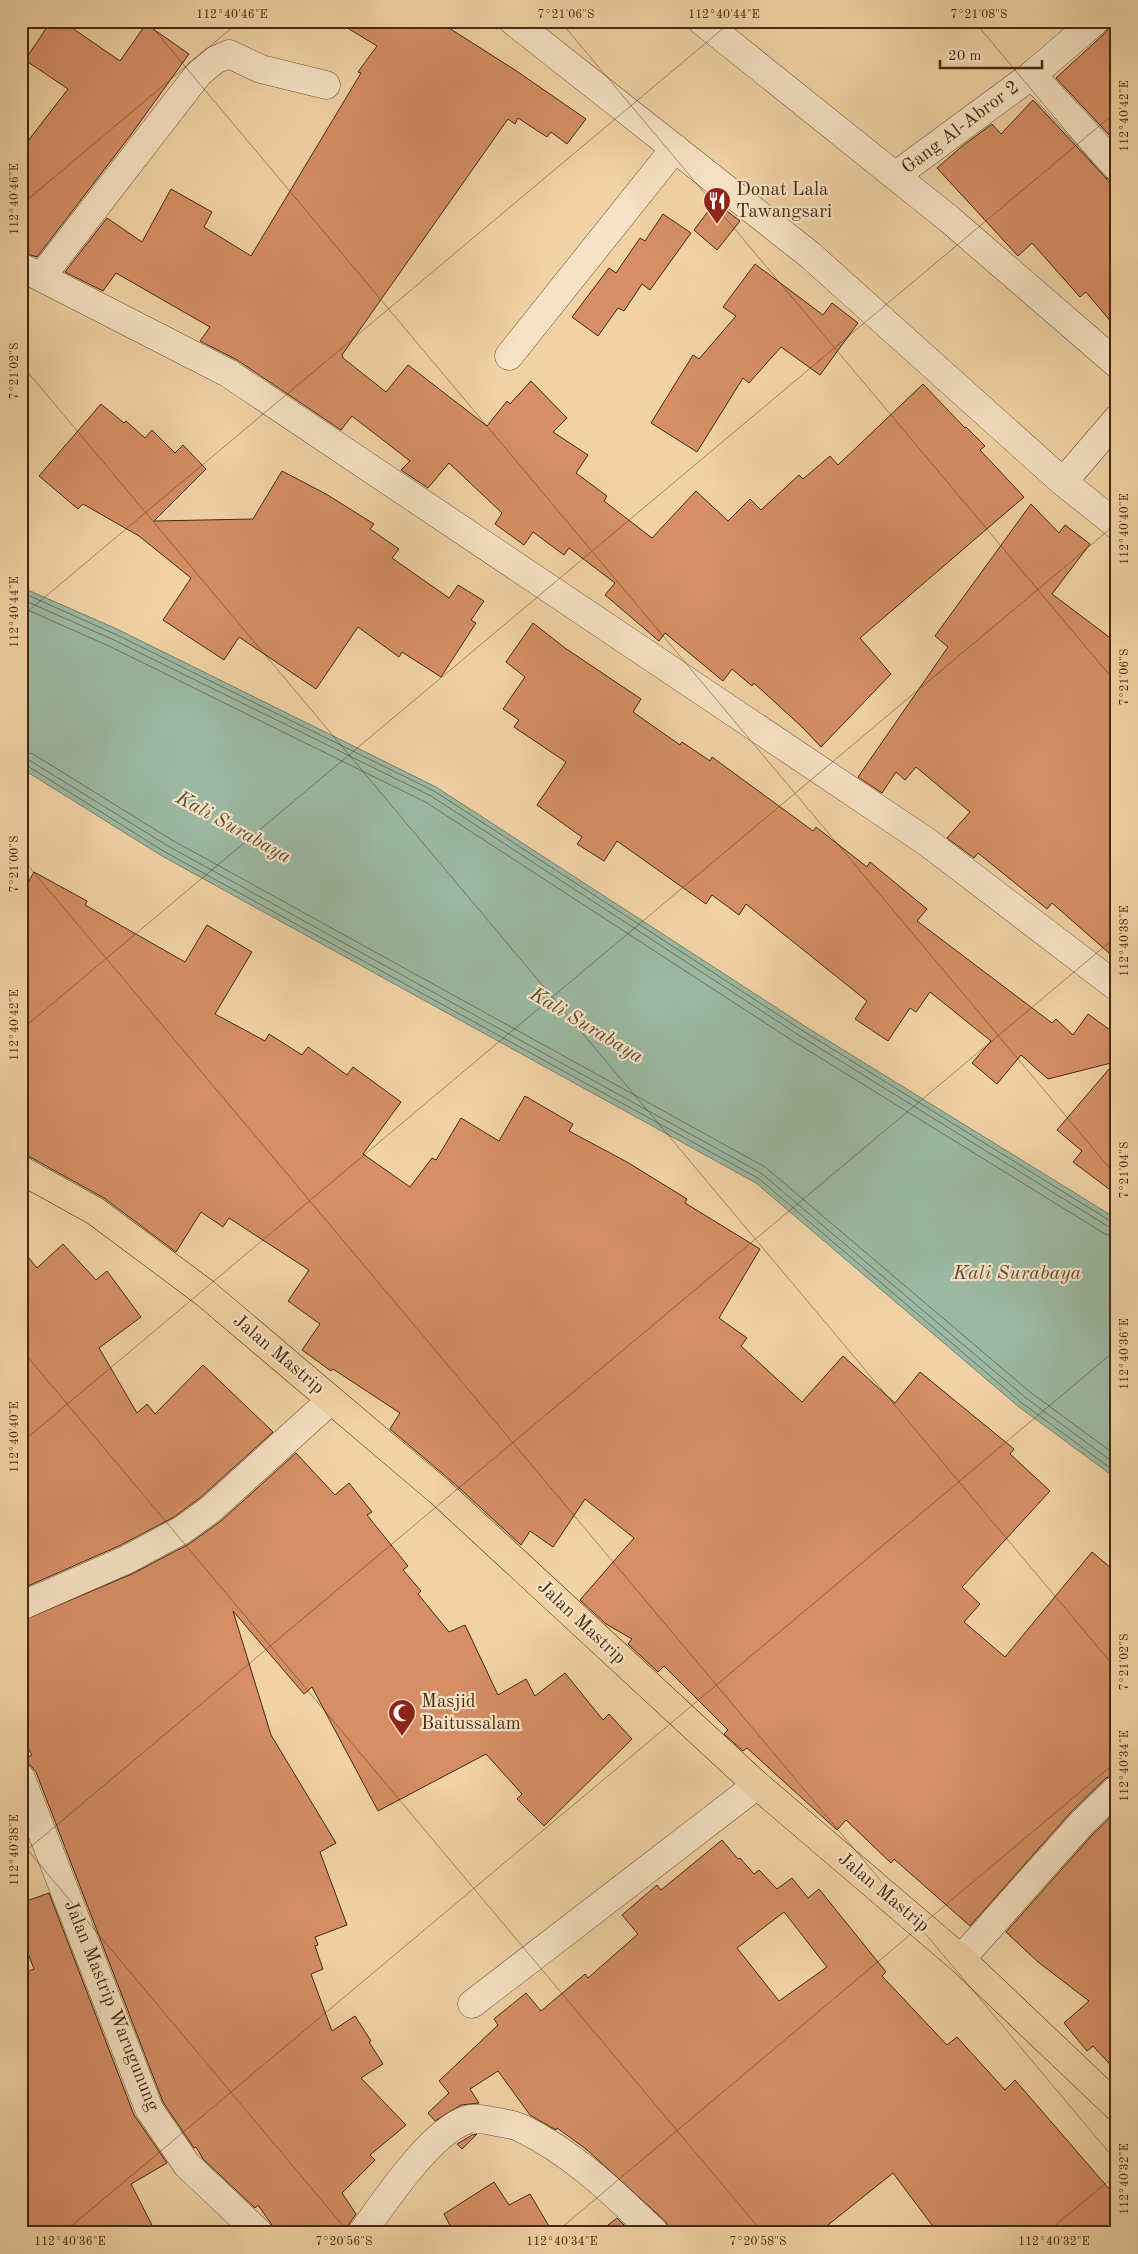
<svg xmlns="http://www.w3.org/2000/svg" width="1138" height="2254" viewBox="0 0 1138 2254" font-family="'Old Standard TT',serif">
<style>
.water{fill:#9bb8a2;stroke:#797f68}
.lines{fill:none;stroke-linecap:round;stroke-linejoin:round}
.shore{stroke:#707059;stroke-width:1}
.building{fill:#d58e65;stroke:#452910;fill-rule:evenodd}
.minor-casing{stroke:#705335;stroke-width:29}
.major-casing{stroke:#452910;stroke-width:29}
.minor{stroke:#f6e2c4;stroke-width:28}
.major{stroke:#f1d2a4;stroke-width:28}
.ticks{fill:none;stroke:#452910;stroke-width:1;stroke-opacity:0.45}
.labels{text-anchor:middle;dominant-baseline:central;stroke-width:4.5;stroke-linejoin:round;paint-order:stroke}
.street-label{font-size:19px;fill:#452910;stroke:#f6e2c4}
.poi-label{font-size:19px;fill:#452910;stroke:#f6e2c4;text-anchor:start}
.water-label{font-size:20px;font-style:italic;fill:#5a4d34;stroke:#f6e2c4}
.neatline{fill:none;stroke:#452910;stroke-width:2}
.ticks-label{font-size:12px;text-anchor:middle;fill:#452910}
</style>
<rect width="100%" height="100%" fill="#f1d2a4"/>
<filter id="stains"><feTurbulence type="fractalNoise" baseFrequency=".004" numOctaves="4"/><feColorMatrix values="0 0 0 0 .2 0 0 0 0 .09 0 0 0 0 .02 0 0 0 .5 -.17"/></filter>
<radialGradient id="worn" r=".72"><stop offset=".6" stop-color="#630" stop-opacity="0"/><stop offset="1" stop-color="#630" stop-opacity=".3"/></radialGradient>
<polygon class="water" points="21,587 119,630 436,787 803,1025 1117,1219 1117,1479 1019,1407 756,1183 162,856 21,768"/>
<g class="lines">
<g class="shore">
<polyline points="21,592 117,635 434,791 800,1029 1112,1222 1117,1223"/>
<polyline points="21,599 114,640 431,796 797,1034 1109,1227 1117,1229"/>
<polyline points="21,607 111,647 427,803 793,1041 1105,1234 1117,1236"/>
<polyline points="21,751 33,754 172,840 765,1167 1030,1392 1117,1456"/>
<polyline points="21,758 29,760 168,846 761,1173 1026,1398 1117,1465"/>
<polyline points="21,765 26,765 165,852 758,1178 1022,1403 1117,1473"/>
</g>
</g>
<g class="building">
<polygon points="51,21 62,21 120,61 146,24 189,54 130,136 37,257 21,252 21,150 68,89 25,60"/>
<polygon points="336,21 438,21 515,70 586,119 567,144 551,132 547,137 518,118 515,124 508,119 342,355 343,358 386,392 408,365 487,426 507,401 510,404 531,381 567,418 553,432 588,455 576,473 607,496 604,501 652,538 696,491 728,521 750,499 761,510 799,475 803,479 830,456 838,465 923,384 965,428 966,427 985,446 980,450 1024,497 860,638 891,674 821,747 802,727 754,683 752,686 732,669 723,681 665,633 659,641 605,595 615,583 569,548 564,555 533,532 524,545 495,524 502,513 449,463 428,488 401,470 410,461 352,416 341,430 237,360 200,341 210,327 116,273 103,291 65,272 107,218 142,242 171,189 212,212 204,227 251,256 361,73 358,72 377,46"/>
<polygon points="1114,21 1117,21 1117,133 1112,138 1056,78 1105,33"/>
<polygon points="1033,100 1106,178 1117,182 1117,329 1086,292 1080,297 1032,243 1018,256 937,168 961,147 992,124 1001,134"/>
<polygon points="715,202 740,221 717,250 694,230"/>
<polygon points="663,214 691,233 650,290 642,284 624,311 618,308 598,336 572,317 609,268 616,273 640,238 645,241"/>
<polygon points="755,264 823,315 832,303 858,323 820,375 781,347 749,383 743,378 697,452 651,423 693,355 699,359 736,316 723,307"/>
<polygon points="101,404 124,423 126,421 145,438 152,430 175,453 183,445 206,469 154,521 253,519 282,471 326,494 374,524 370,529 399,549 392,558 449,598 458,585 484,601 471,620 476,623 441,677 402,652 399,657 358,627 316,689 239,637 224,660 163,620 191,578 139,536 83,504 78,509 39,476"/>
<polygon points="1031,504 1059,533 1065,525 1090,544 1052,594 1117,643 1117,960 1052,903 1047,909 978,853 974,858 947,838 970,812 916,767 905,780 896,772 882,793 858,777 948,647 935,636"/>
<polygon points="533,623 565,648 641,699 633,712 680,745 682,742 710,761 712,757 813,831 816,827 867,867 870,862 927,909 917,921 1052,1023 1056,1019 1073,1035 1088,1014 1117,1035 1117,1195 1073,1162 1082,1151 1057,1130 1115,1062 1048,1079 1021,1055 997,1084 972,1063 991,1041 930,992 916,1012 910,1008 888,1041 855,1019 867,1001 746,904 739,915 712,895 706,904 617,841 604,861 577,844 582,837 537,805 566,762 514,727 519,720 503,709 525,677 506,662"/>
<polygon points="34,872 87,901 85,905 185,962 207,925 252,952 215,1014 265,1041 269,1034 302,1055 308,1047 347,1075 353,1067 401,1102 363,1154 410,1187 432,1158 436,1160 461,1118 499,1141 525,1096 573,1124 569,1131 627,1162 687,1199 685,1203 760,1249 719,1318 747,1338 741,1346 802,1402 843,1356 895,1403 920,1372 1014,1449 1010,1454 1050,1491 962,1587 980,1604 964,1622 1005,1657 1092,1552 1117,1573 1117,1774 1106,1778 1071,1812 970,1926 894,1859 891,1863 846,1820 837,1830 747,1748 743,1751 724,1734 728,1730 664,1666 658,1672 628,1644 632,1639 606,1624 580,1600 634,1538 585,1499 553,1547 530,1531 521,1545 456,1485 390,1429 400,1413 333,1369 331,1371 302,1350 320,1324 288,1301 309,1270 229,1218 223,1227 201,1212 176,1252 104,1198 21,1152 21,895"/>
<polygon points="63,1244 96,1280 107,1271 141,1317 99,1348 137,1413 147,1404 155,1414 203,1365 273,1432 201,1497 174,1517 119,1546 21,1589 21,1248 37,1268"/>
<polygon points="296,1453 335,1495 349,1483 372,1512 367,1515 408,1566 403,1570 421,1591 418,1594 449,1632 465,1625 498,1695 526,1679 535,1696 565,1673 603,1720 609,1714 632,1739 544,1826 517,1799 522,1794 486,1754 378,1811 312,1687 304,1694 233,1611 271,1735 336,1843 320,1852 347,1925 315,1937 318,1945 315,1946 323,1969 311,1974 332,2031 355,2016 371,2041 369,2042 383,2064 361,2078 406,2125 370,2155 375,2160 342,2193 356,2214 349,2224 347,2233 274,2233 274,2228 258,2205 255,2208 203,2159 196,2147 194,2148 163,2102 36,1772 31,1766 22,1761 32,1755 21,1735 21,1621 132,1574 189,1544 221,1521"/>
<polygon points="1117,1811 1117,2072 1093,2046 1087,2051 1064,2023 1089,2001 1038,1962 1006,1932 1093,1834"/>
<path d="M722 1840 738 1859 740 1858 754 1874 759 1870 777 1889 792 1878 808 1898 819 1889 886 1972 882 1976 947 2045 957 2037 1005 2090 1015 2080 1117 2198V2233H938L893 2173 818 2233H670L666 2222 586 2149 557 2128 556 2130 530 2115 498 2071 470 2089 479 2103 461 2105 435 2121 428 2113 449 2093 439 2081 498 2025 494 2019 526 1993 541 2011 585 1974 588 1978 638 1934 622 1915 657 1885 661 1890ZM784 1912 827 1967 779 2001 737 1948Z"/>
<polygon points="49,1893 134,2115 167,2163 131,2184 156,2233 21,2233 21,1974 34,1969 21,1935 21,1903"/>
<polygon points="477,2134 462,2149 457,2144 472,2135"/>
<polygon points="494,2182 509,2205 530,2194 553,2233 454,2233 444,2214"/>
<polygon points="617,2218 632,2233 598,2233"/>
</g>
<g class="lines">
<defs>
<g id="minor">
<polyline points="513,21 810,255 1063,482 1117,525"/>
<polyline points="702,21 949,219 1117,364"/>
<polyline points="1032,75 1117,167"/>
<polyline points="895,176 1032,75 1095,21"/>
<polyline points="21,267 228,373 927,842 1117,987"/>
<polyline points="42,276 199,73 215,60 229,54 261,69 326,85"/>
<polyline points="509,356 675,148"/>
<polyline points="1063,482 1117,419"/>
<polyline points="21,1606 126,1560 182,1530 211,1509 331,1400"/>
<polyline points="21,1778 149,2109 187,2165 259,2233"/>
<polyline points="961,1959 1082,1823 1117,1789"/>
<polyline points="472,2004 757,1785"/>
<path d="M362 2233C385 2201 430 2133 466 2120 473 2117 485 2120 492 2121 501 2123 513 2124 521 2128 573 2153 615 2194 655 2233"/>
</g>
<polyline id="major" points="21,1170 95,1211 205,1293 440,1492 757,1785 961,1959 1117,2107"/>
</defs>
<use href="#minor" class="minor-casing"/>
<use href="#major" class="major-casing"/>
<use href="#minor" class="minor"/>
<use href="#major" class="major"/>
</g>
<path class="ticks" d="M147 21 1117 1177M560 21 1117 684M974 21 1117 192M21 205 240 21M21 364 1117 1670M21 617 732 21M21 857 1117 2162M21 1030 1117 111M21 1349 763 2233M21 1443 1117 523M21 1842 349 2233M21 1855 1117 936M63 2233 1117 1349M555 2233 1117 1761M1046 2233 1117 2174"/>
<defs>
<symbol id="restaurant-pin" viewBox="-11 -11 22 30"><path d="M0 17L-7.5 6A9.5 9.5 0 1 1 7.5 6Z" fill="#8f2418" stroke="#f6e2c4"/><path d="M-5-6h1v4h1v-4h1v4h1v-4h1v5L-1.5 .5V6h-2V.5L-5-1ZM5-6V6H3V1.5H1.5Q1.5-4 5-6Z" fill="#fff"/></symbol>
<symbol id="mosque-pin" viewBox="-11 -11 22 30"><path d="M0 17L-7.5 6A9.5 9.5 0 1 1 7.5 6Z" fill="#8f2418" stroke="#f6e2c4"/><path d="M3.5-4.9A6 6 0 1 0 3.5 4.9A5 5 0 1 1 3.5-4.9Z" fill="#fff"/></symbol>
</defs>
<g fill-rule="evenodd">
<use href="#restaurant-pin" x="701" y="185" width="32" height="43"/>
<use href="#mosque-pin" x="386" y="1697" width="32" height="43"/>
</g>
<g class="labels">
<g class="street-label">
<text transform="translate(961 128) rotate(-37)">Gang Al-Abror 2</text>
<text transform="translate(278 1355) rotate(40)">Jalan Mastrip</text>
<text transform="translate(581 1623) rotate(43)">Jalan Mastrip</text>
<text transform="translate(883 1893) rotate(40)">Jalan Mastrip</text>
<text transform="translate(111 2006) rotate(68)">Jalan Mastrip Warugunung</text>
</g>
<g class="poi-label">
<text x="736" y="190">Donat Lala<tspan x="736" dy="22">Tawangsari</tspan></text>
<text x="421" y="1702">Masjid<tspan x="421" dy="22">Baitussalam</tspan></text>
</g>
<g class="water-label">
<text transform="translate(233 828) rotate(29)">Kali Surabaya</text>
<text transform="translate(586 1026) rotate(31)">Kali Surabaya</text>
<text x="1017" y="1274">Kali Surabaya</text>
</g>
</g>
<rect width="1138" height="2254" fill="none" stroke="#f1d2a4" stroke-width="55"/>
<path d="M940 60v8h102v-8" fill="none" stroke="#452910" stroke-width="2.5"/>
<text x="948" y="60" font-size="15" fill="#452910" stroke="#f6e2c4" stroke-width="4" paint-order="stroke">20 m</text>
<rect x="28" y="28" width="1082" height="2198" class="neatline"/>
<g class="ticks-label">
<text x="232" y="18">112°40'46"E</text>
<text x="566" y="18">7°21'06"S</text>
<text x="724" y="18">112°40'44"E</text>
<text x="979" y="18">7°21'08"S</text>
<text transform="translate(1124 116) rotate(-90)" y="4">112°40'42"E</text>
<text transform="translate(14 199) rotate(-90)" y="4">112°40'46"E</text>
<text transform="translate(14 371) rotate(-90)" y="4">7°21'02"S</text>
<text transform="translate(1124 529) rotate(-90)" y="4">112°40'40"E</text>
<text transform="translate(14 612) rotate(-90)" y="4">112°40'44"E</text>
<text transform="translate(1124 677) rotate(-90)" y="4">7°21'06"S</text>
<text transform="translate(14 864) rotate(-90)" y="4">7°21'00"S</text>
<text transform="translate(1124 941) rotate(-90)" y="4">112°40'38"E</text>
<text transform="translate(14 1025) rotate(-90)" y="4">112°40'42"E</text>
<text transform="translate(1124 1170) rotate(-90)" y="4">7°21'04"S</text>
<text transform="translate(1124 1354) rotate(-90)" y="4">112°40'36"E</text>
<text transform="translate(14 1437) rotate(-90)" y="4">112°40'40"E</text>
<text transform="translate(1124 1662) rotate(-90)" y="4">7°21'02"S</text>
<text transform="translate(1124 1766) rotate(-90)" y="4">112°40'34"E</text>
<text transform="translate(14 1850) rotate(-90)" y="4">112°40'38"E</text>
<text transform="translate(1124 2179) rotate(-90)" y="4">112°40'32"E</text>
<text x="70" y="2245">112°40'36"E</text>
<text x="344" y="2245">7°20'56"S</text>
<text x="562" y="2245">112°40'34"E</text>
<text x="758" y="2245">7°20'58"S</text>
<text x="1054" y="2245">112°40'32"E</text>
</g>
<rect width="100%" height="100%" filter="url(#stains)"/>
<rect width="100%" height="100%" fill="url(#worn)"/>
</svg>
